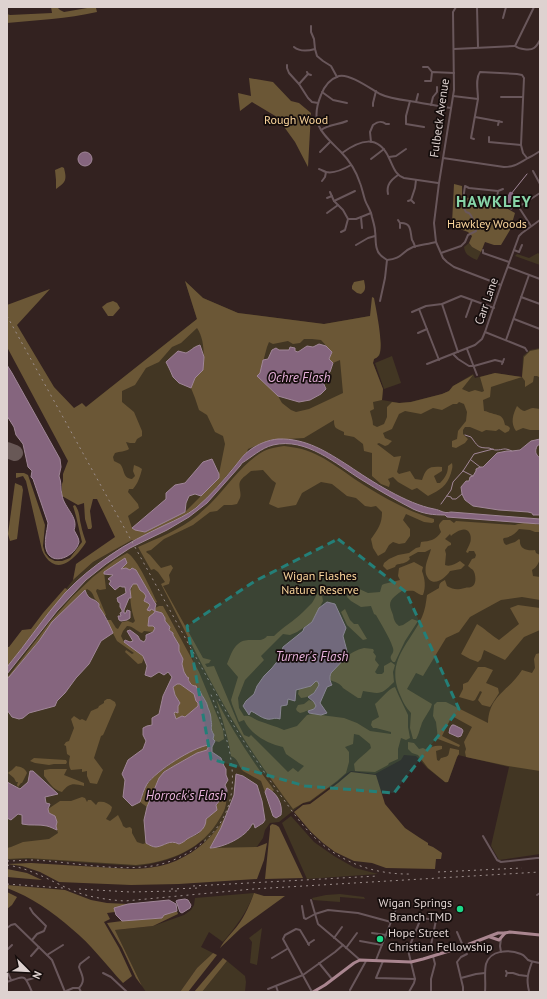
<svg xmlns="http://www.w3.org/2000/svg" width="547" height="999" viewBox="0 0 547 999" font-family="'PT Sans',sans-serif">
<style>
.green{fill:#423623}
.forest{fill:#6b5736;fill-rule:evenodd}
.water{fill:#85657e;stroke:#a08697;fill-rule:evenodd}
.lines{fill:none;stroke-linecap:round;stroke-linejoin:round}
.stream{stroke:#a08697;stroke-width:1}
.river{stroke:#85657e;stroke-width:4.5}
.runway{stroke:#685856;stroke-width:16}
.minor{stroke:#69575b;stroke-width:2}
.primary{stroke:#aa8690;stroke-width:3}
.rail{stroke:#9c8e8c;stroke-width:1;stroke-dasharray:2 4;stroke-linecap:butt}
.marked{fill:#247f78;fill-opacity:0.2;stroke:#247f78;stroke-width:3;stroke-dasharray:8 5;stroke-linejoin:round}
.poi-dot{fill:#1cd988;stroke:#150d0c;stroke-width:1.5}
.labels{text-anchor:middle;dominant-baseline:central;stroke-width:3.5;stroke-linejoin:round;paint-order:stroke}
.street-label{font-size:12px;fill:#ded2d0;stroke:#150d0c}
.park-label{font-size:12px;fill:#fbd69c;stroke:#150d0c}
.poi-label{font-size:12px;fill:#ded2d0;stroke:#150d0c;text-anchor:end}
.water-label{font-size:13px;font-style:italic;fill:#e8b1dc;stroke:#150d0c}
.district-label{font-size:16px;font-weight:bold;letter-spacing:1px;fill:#87d4a7;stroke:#150d0c}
</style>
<rect width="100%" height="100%" fill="#332220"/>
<g class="green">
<path d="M469 243 472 247 481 252 477 260C470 257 465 255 464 247Z"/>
<polygon points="538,253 540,255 540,265 515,256 517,254 529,258"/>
<path d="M185 281 203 298 238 313 324 324 370 316 378 329 381 343 380 354 379 356 374 359 373 363 383 389 382 400 400 403 410 402 442 394 449 391 453 386 473 374 475 378 495 373 522 377 523 356 530 350 540 348V854L499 860 491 846 509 767 458 755 448 782 446 783 427 768 416 756 404 755 401 760 375 774 351 771 346 774 337 782 310 802 303 803 279 822 270 823 265 830 263 838 256 848 209 849 203 840C182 857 162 863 136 866L28 859 7 860V664L73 580 93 562 132 540 68 421 197 319Z"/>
<polygon points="392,356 401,383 384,389 375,363"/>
<polygon points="291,816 314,842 334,856 355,868 378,874 307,879 282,823"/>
<path d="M254 893C246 914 237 925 223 942L209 932 201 947 213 953 197 968 180 992H146L142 986 115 930 153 926 184 915 191 910 194 905 195 898Z"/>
<polygon points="340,894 364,897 365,899 340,897 340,902 313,900 312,898 326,895"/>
<polygon points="262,928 257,965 250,963 252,942 249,938"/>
<polygon points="227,961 245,976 246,982 245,992 202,992"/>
</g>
<g class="forest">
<path d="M51 7H57L60 10 64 12 93 7 96 8 97 12C67 19 37 20 7 23V14L10 15 52 13Z"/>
<polygon points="249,78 273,82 291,101 299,103 311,113 308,167 295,142 277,117 252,102 240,111 238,93 251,96"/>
<path d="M62 167 64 168C67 180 66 182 56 189V180L55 170Z"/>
<polygon points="454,184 462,186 462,197 477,199 508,209 515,213 510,230 501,245 494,245 485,242 481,252 472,247 469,243 472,236 468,232 457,228 452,223"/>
<path d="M364 280C365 286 367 290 361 294L357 293 352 289V286L354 282Z"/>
<path d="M185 281 203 298 238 313 324 324 370 316 372 297 374 298C376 309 384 346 379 355 378 357 376 358 374 359L373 363 383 389 382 400 373 402 374 409 370 411C371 416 373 420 373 425L377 427 384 424 387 417V407L392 402 399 403 411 402 442 394 449 391 453 386 473 375 462 389 469 392 475 390 482 392 484 391 480 377 495 373 522 377 524 357 530 351 540 349V381L539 377 537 376H534L533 382 525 387V381L522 377 491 387 490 397 483 400 484 411C487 411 489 413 491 413 499 416 503 414 505 425L508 426 510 428 509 431 505 433 499 429 496 431 486 430 482 432 470 427H465L463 430V434L468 439 465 443 456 448 452 447V441L457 439 458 431 466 421 467 412 464 404 459 402 457 404H453L442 410 433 408 421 414 405 411 399 414 392 429 383 433 385 438 392 441 388 445 385 446 379 443 377 444 394 457 401 456 397 472 399 474 410 471 415 479 422 480C426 468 429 466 442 467V471L434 476 437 483H440C445 478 448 473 448 466L452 463C453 467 452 469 451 473 447 486 440 490 428 496L417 488 412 490 398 482 393 477 388 479 390 483 389 487 381 484 372 476V453L364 451 363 444 354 437 344 435V432C336 428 334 429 334 420L304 438 271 440 248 449 247 452C229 471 214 494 193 510 177 522 152 532 133 541L132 540 93 562 73 580 76 564 115 537 97 499H93L90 511 92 527 91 529H88L85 519 84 503 78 505 62 496V484L63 481V474L68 461 7 347V305L50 289 17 325 54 387 74 408 82 403 86 407 197 319ZM197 328C205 340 204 356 203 370L195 378 191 388 195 398 199 410 207 415 215 432 223 436 225 444 219 474V478L185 512 145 532 132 528 128 516 139 508 138 504 128 492 129 489H133C138 483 140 477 142 469L139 467 134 465 133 471 135 476 132 479C122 478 125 469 120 464 118 463 116 462 114 461L113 457 115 453C120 451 125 452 129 449L126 442 130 443H135L137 439 142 436V431L134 412 122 402V391L135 385 146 368 159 362 172 347 181 343ZM304 339H312L321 340 332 352 329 360 333 363 340 360 343 393 309 409 296 412 291 410 282 403 278 396 257 376 260 373 267 347 269 342 273 344 288 341 293 344 300 343Z"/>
<polygon points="113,301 117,303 120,308 113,316 108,316 102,307 107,303"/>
<path d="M517 406C526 415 525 409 533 408 535 408 538 409 540 409V430H530L523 428 516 431C510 423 513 414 517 406Z"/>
<path d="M284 446C289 447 293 447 297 448 323 453 344 473 367 487 388 500 410 512 434 519V522L432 523 424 522 406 514 403 520 410 529V536L405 543 399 544 393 542 389 545 385 552 378 556 373 548 371 539C378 529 382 524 382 512L376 506 371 507 365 506 356 498 347 496 332 484 321 482 302 493 296 505 278 508 269 504 276 483 272 480 263 470 251 471C248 474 244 476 241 480 237 485 242 492 240 498 239 500 238 502 237 504L232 505H224L217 511 210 512 193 525 164 539 151 550 147 551 146 552 150 555 161 568 171 565 173 568 169 575 170 580 169 584 163 586 203 658 211 660 209 663 205 664 207 667 214 666 238 723 244 735 249 737 251 735 288 772 293 768 298 772 304 766 299 763 286 754 283 747C268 744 251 735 244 720L239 722 232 704 231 700 238 677 227 664C230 657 232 649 238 644 247 635 261 645 267 636H274C283 627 294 621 303 612 306 609 309 606 312 603 315 599 316 594 320 589L322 595 323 601 312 622 297 632 290 635 283 634 261 656 264 660 245 680 238 698 239 708 244 716C251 715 253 719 259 721 267 724 275 726 284 730L297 726 307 715 313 714 344 718 357 723 370 731 391 734V732L376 728H373L371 725 372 721 379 717 375 704C381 699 388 689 395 687L398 694 408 715V727L410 738 406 740 401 738 398 749V759L389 763 388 765 375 772 355 771 354 764C359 758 365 754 371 748L370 744 359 735 354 734 353 744 345 747 349 752V762L346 773 337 781 310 801 303 803 293 809C275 785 257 760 241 734 211 686 187 634 161 584L165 582 158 572 154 569 151 570 138 547C158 538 180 530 198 515 202 511 207 507 211 503 227 487 244 461 264 451 270 448 278 447 284 446Z"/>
<path d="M16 473H24L28 475 45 525 43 546 45 553 49 558 55 561H62L70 558 82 542C79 530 77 518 73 506L75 505C80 512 79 517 81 525 82 531 84 536 86 542 80 552 65 571 52 563 47 560 44 555 42 550L26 481 23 476 16 478Z"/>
<polygon points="15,483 22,486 23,490 17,539 10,541 8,534"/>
<path d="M443 520H450L454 523 456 521 515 525C524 522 532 523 540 525V532H535L530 530 519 529C515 534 511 537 504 538L503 539 504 543 506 545 515 542 519 539 520 540C519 549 527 551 535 550L536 553 540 555C540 562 537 567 532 570L533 576 540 577V600L522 597 501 600 479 612 470 617 459 632 446 638 423 676 416 673 407 689 432 704C430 712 423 718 421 726 419 731 419 734 416 739H413L410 728 411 713C406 708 403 702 401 697 384 662 409 645 422 617 425 610 426 603 427 595L439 588C439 583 441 582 445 580L447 586C454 590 457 590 465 588 467 587 469 588 471 587 477 585 476 574 473 570 472 569 470 568 468 566L472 559 475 558 476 555 474 551H469L468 553 466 552C467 549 469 546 470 543 471 541 471 536 470 534 466 525 456 532 451 536L450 534 445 539 451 543V545L448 546 445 550 446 554 445 565C450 567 455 564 460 561L465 565 461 569 450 571C445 579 431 589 426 574 424 565 429 557 431 549L425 552H418L409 557 410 559C406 564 401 563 396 565L395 567 387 570 383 566 384 563 389 559 398 555 409 553 416 548 420 547 421 542C430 541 436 540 441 532 438 525 438 525 443 520Z"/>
<path d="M127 553C137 557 152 592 157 602L155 603 136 570H120L127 563 104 572 106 589 100 590 97 589 96 591 106 615 105 616 102 613 97 601C92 597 95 593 87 589 58 615 34 647 9 677L7 678 50 622 72 597 93 577 115 560Z"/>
<path d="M414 562 423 567 422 571C425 579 426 587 423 595H421C418 594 416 592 414 591 409 590 407 592 403 590 398 594 390 598 390 605 390 608 392 612 393 615 394 620 395 623 399 626L403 625 412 619 418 621 405 641 395 662H393C387 655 395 655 393 648 389 636 382 626 376 615L374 614 371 606 361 607 351 601 347 597 348 594 355 587 368 593 380 592 382 585 384 584 400 580 398 576 399 568Z"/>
<path d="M133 584H137L140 590 144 593 146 596 150 605 149 608 155 611 154 613 148 626H154L155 628 153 632 144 631 142 633C136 631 133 626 127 626L123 631 121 636 124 642 143 656 144 658 142 663 138 664 125 652 126 650 132 654 134 653 117 641 106 620H111L116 628 118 629 122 622 128 621 133 623 135 621C131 610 128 594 133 584Z"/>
<path d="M65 588 68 590C46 614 28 642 7 667V647H9L22 630 31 629 43 613Z"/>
<path d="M518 605 540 608V630L524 637 505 660 484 650 481 659 478 662 470 659 461 654 477 624C484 628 491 635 499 640L519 624 510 608Z"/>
<path d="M159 606H163L199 672 223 730 224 739 219 742 215 741 213 739 211 730 212 722 201 692C197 690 194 686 190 684V682L184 672 182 664 183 659 179 651V645L173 635V633L169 630 170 627 165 621V618L162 613 155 611V608Z"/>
<polygon points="345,609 350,620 354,624 358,624 367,639 363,640 347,625 341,612"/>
<path d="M364 648 373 649 374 651 373 652 376 656 375 660 379 665 375 672 377 674H382L384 672V666L391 662 395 665 393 672 394 682C381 695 381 694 363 691L361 698H358L343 688C340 683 335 682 330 680V676L331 673C341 662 349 651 364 648Z"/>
<path d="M540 653V735L539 740 540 741V771L508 766 466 757 465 752 466 749 464 742 472 727 452 716 442 736 460 745 459 747 438 739 436 722 433 716 434 705 437 702H446L488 723C489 695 509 691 522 670L532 673 535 668 534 659 536 654Z"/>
<polygon points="478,667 485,667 493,670 486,683 498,688 499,693 490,707 482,705 478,700 482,692 480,691 475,700 473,701 459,697 463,689 463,684 468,682"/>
<path d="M315 681 318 682 319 685C313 694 312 697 301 698L298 694 299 689 311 686Z"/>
<polygon points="177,684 180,684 194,694 196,701 198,703 198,706 185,717 182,716 176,719 174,713 175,712 178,713 178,706 180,702 175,695 173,687"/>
<path d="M107 699H110L115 702 116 705 104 733 103 735 101 736 94 758 103 770 97 784 90 783 87 776V771L82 772V769L71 770C68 765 69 761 70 756L67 754 66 746 64 745 66 742 69 741 74 728 71 719 74 716 80 720 82 719 86 721 91 711 98 708 99 706 104 703V701Z"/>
<path d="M216 699C232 730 252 761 274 790L273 791 267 789 265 792 261 781 243 771C238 766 239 759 231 756 228 736 222 718 216 699Z"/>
<polygon points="309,700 314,702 316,706 314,709 306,711 304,712 300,713 297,711 296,709 298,705 304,704"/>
<path d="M408 742 414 743 419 749 423 748 427 750C431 746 437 745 442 746V749L436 751 437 760 439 761 441 758C450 756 448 756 450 748L459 750V754L457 757 448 782H445L428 768 418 755 412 753 408 749Z"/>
<polygon points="209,744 207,750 197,753 174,766 164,772 159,778 147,807 140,802 146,786 154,776 183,755 200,747"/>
<polygon points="34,758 66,760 67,762 66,764 54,764 49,765 35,763 30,761"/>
<path d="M16 766C21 767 25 768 27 773L22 783H21L18 787 17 785 18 782H16L14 778 8 773 9 772 12 770Z"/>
<path d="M50 769H67L64 775 84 783V786C73 783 69 783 62 792 53 790 49 782 44 776V770Z"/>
<polygon points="351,772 376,775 385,804 405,828 420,838 428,843 428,845 433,847 442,853 441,859 436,859 435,869 386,868 372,863 354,861 335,852 323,843 311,832 294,812 303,805 310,804 338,783"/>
<path d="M82 797 85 798 87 802 88 800H91L96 805 98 802C104 801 108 803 112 807L111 811 106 819 110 821 118 815 122 823 123 826 126 828 130 827 132 829V833L137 842 143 844 146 843C149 845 153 847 156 847 165 846 168 839 179 844L187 839 198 834 206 822V819C215 814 215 800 226 798 227 805 224 812 220 818 203 849 170 862 136 865L28 858 7 859V848L11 847 23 842 49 839 58 833C56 824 50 818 48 809L60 801H71Z"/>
<path d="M229 811 221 828 210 848 257 847 267 843 264 860 257 879 179 884 131 885 59 882 40 872 22 866 7 864 31 863 131 869C141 869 150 868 160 866 182 861 203 847 217 829 221 824 225 817 229 811Z"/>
<polygon points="272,824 276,825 279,827 303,878 265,879 270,829 270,826"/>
<polygon points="7,869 27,873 42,880 7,877"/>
<path d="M7 885 65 890 91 900 107 903 128 904 115 908V912L107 913 110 919 104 922 119 948 132 976 123 983C106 965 91 944 72 929 53 912 31 897 7 888Z"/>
<polygon points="7,892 17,897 12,905 7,909"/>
<path d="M254 893 264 896H285L241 928 220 948C225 939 232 933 238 925 245 916 250 904 254 893Z"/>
<polygon points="177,911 178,914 153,926 115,930 142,986 136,978 122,948 107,923 122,921 162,918 164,915"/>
<polygon points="213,953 217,955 188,992 180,992 197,968"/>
<polygon points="223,958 227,961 202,992 194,992"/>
</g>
<g class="water">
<circle cx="85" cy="159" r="7"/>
<polygon points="319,344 326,346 332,352 329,359 333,363 330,372 324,376 323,382 326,389 321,394 310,400 299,402 278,396 257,376 260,373 263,360 268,359 272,350 276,348 279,350 289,350 290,347 295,348 295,351 298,352 307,346 313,347"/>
<path d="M200 345 204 357 203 370 195 378 191 388 179 383 173 377 170 370 166 362 178 351 186 353C192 350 193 347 200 345Z"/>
<path d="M7 365 12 373 60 459 61 467 59 476C62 483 60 488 62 495 64 508 79 517 74 530 76 534 79 538 79 542 76 556 51 568 46 549 44 541 47 531 48 523L33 479 31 477 32 471 28 467 23 444 16 435 14 427 7 416Z"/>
<path d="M278 439C306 438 327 452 349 466 371 481 407 504 434 509 441 510 443 514 451 512L540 519V524L447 517 445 515C433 515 424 514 413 509 396 500 378 490 362 480 336 464 306 437 273 445 261 448 252 457 242 463L240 466 207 503 189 517 167 530 130 548 106 564 86 580 57 611 7 674V667C27 643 44 617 65 593 78 579 93 567 109 556 126 544 146 534 165 525 176 520 187 515 196 508 211 495 224 480 236 465 240 460 244 454 250 450 258 444 268 440 278 439Z"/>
<path d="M540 439V444L537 446C535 451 535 454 540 458V515H533L532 513 528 512 499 510 473 506 465 500 462 494 461 487 466 481H469L470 477 473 476 476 471V469L480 467H483L497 453 507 451H512L520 450 531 441Z"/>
<polygon points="212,459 219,474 219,478 201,496 195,494 189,496 186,503 185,512 145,532 135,530 132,528 166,499 166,493 175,485 185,483 203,462"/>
<path d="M125 558 127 563 121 569 126 568 130 570 132 568 136 570 155 603 156 604 155 608V611L162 613 165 618V621L170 627 169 630 173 633V635L179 645V651L183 659 182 664 184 672 187 677 189 678 188 679C190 683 191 686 196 686L198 691H200C202 697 207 701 208 708 210 712 211 716 211 720 213 728 209 727 214 735L213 739 215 741 212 747V752L221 758 224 766 226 769V775L228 780 225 785 227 790 226 798 221 799 216 805 217 810 206 819C206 831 196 834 187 839 185 841 182 843 179 844 169 839 165 846 156 847 153 847 149 845 146 843L144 820 147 807 159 778 164 772 174 766 197 753 207 750 209 745C193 747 156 771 147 784 144 789 142 796 140 802L132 806 123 797 125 780 122 774 128 760 143 749 146 741 143 735V728L147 726 152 725V718L159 714 163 696 172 677 168 672 164 675 159 672 151 677 145 675 147 666 143 656 124 642 125 640 130 642 133 641 127 631 130 630 138 636 140 640 144 642 146 639V635L153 632 155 628 153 626H148L149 617 154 613 155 611 151 609 150 611 147 610 150 605 148 603 144 601 146 596 144 593 140 590 137 584H133L130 589 131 598H129L124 610V613H126L127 610 130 611V618L127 620 121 621 119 620 118 616H121L120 613 122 612V610L120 607V603L118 602 117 598 126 593 125 587H122L120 586 115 590 109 584 111 581 108 579 113 575 104 574V572ZM177 684H180L194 694 196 701 198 703V706L185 717 182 716 176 719 174 713 175 712 178 713V706L180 703 175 695 173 687Z"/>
<path d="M85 590C89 602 94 597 99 604V607C105 615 109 624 113 633L101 641 89 664 76 678 65 693 57 701 55 706 29 713 23 718 19 719 12 717 7 710V678L9 677 39 641 52 622Z"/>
<path d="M327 602 335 604 346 628 343 636 348 655 331 673C329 678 330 681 332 685L327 687 320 703 327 713 321 715 309 713 308 711 314 709 316 706 314 702 308 697 314 693 319 685 318 682 316 681 311 686 296 690 295 701 288 699 287 705 281 706 280 719C274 717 272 720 267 719 261 718 256 713 251 711L249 715 243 706 246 701 254 694 257 686 264 676 272 668 280 658 283 647 303 631 304 628 312 622 319 608Z"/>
<polygon points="452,725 454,725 462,729 463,731 461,736 458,737 449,733 450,728"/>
<path d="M30 771H33L58 794 45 797 46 803 50 804 48 809 49 813 55 816 57 822 56 826 57 830C54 829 51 827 47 826 39 824 31 826 22 824V815L18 814 11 820 7 818V782L20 789 28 782Z"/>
<path d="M236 774 243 776 257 785 262 801 265 820 263 823 255 828 254 824H252C247 837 222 848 210 848L221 828 234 795Z"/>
<path d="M267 788C277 793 283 804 281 815L276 818 273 816 265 792Z"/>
<polygon points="185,899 188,900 191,905 190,908 182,913 180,912 176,901 178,900"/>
<polygon points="169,900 176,904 177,911 164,915 162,918 122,921 116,915 114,908 128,904"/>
</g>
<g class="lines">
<g class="stream">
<polyline points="511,194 527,174"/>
<path d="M465 435 471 437C478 446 477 448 489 448 492 449 494 450 496 450 504 450 503 447 512 451"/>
<polyline points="471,460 480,467"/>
<polyline points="463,471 473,476"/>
<polyline points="447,496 451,497 452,499 456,499 462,494"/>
<polyline points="441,504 451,490 453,482 463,471 474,454 493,449"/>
</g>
<path class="river" d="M511 207C506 203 509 199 511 194"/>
<polyline class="runway" points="7,450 15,453"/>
<g class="minor">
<polyline points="456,7 453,12 454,90 439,183 434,223 436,242 443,258 447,262 454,267 501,285"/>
<polyline points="477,7 478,47"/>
<polyline points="503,18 506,7"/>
<polyline points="311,26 311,32 314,39 315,49 317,56 323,61 331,66 337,77"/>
<polyline points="515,46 534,7"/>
<path d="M515 46C519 49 530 51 534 48 537 46 539 42 540 40"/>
<path d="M294 47C300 52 308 51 315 49"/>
<polyline points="454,49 515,46"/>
<polyline points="287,65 287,68 289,73 299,84 308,98 312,102 318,103"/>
<polyline points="423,67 428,67 432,72"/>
<polyline points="307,72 308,74 311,75"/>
<polyline points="425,81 431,81 432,72 454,73"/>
<polyline points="299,84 308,74"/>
<polyline points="322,92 333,100 347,103"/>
<path d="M453 96 478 99C478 91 475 79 480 72L517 74 522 75 524 78 521 145 523 153 527 158"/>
<polyline points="501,97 523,97"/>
<polyline points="410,101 406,116 406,124 424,127"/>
<polyline points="416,102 418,94"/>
<polyline points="431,105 433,97 437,92 437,87"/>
<polyline points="373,106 373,103 376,91"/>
<polyline points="475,117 502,122"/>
<polyline points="498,125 499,121"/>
<path d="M321 130C329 124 338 125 347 121"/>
<polyline points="489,137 489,142 521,145"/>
<polyline points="474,139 471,138 478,99"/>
<path d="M371 142 370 132 373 125C377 122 381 120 386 124H389"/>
<polyline points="320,152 330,142"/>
<path d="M342 153C360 140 378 134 389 158 393 166 395 175 404 178L438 183"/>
<polyline points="389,157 396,156 406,149"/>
<path d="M443 158 504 167C515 167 519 163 528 158 532 156 536 154 540 151"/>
<polyline points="371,159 384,149"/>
<path d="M319 169C322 170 323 171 326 172 334 174 344 169 351 165"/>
<polyline points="533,171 540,184"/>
<polyline points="322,181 325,177 326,172"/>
<polyline points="498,191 503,189"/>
<polyline points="330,192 334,201 343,210 348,219 356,219 371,213"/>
<path d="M388 194C386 185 391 180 398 175"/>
<polyline points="327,198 332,196"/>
<polyline points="411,200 415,188 416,180"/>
<polyline points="334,201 355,191"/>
<polyline points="408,201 411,200 414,203"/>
<polyline points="327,213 338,205"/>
<polyline points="361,217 362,228"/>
<polyline points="398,220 400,223 400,228"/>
<path d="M400 223C412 222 410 232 412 240 413 241 415 246 415 247"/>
<polyline points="531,226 520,209 520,206 540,193"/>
<polyline points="341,232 345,230 348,219"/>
<path d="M436 242C428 244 420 245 413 247 401 252 402 259 387 260 383 257 378 255 377 249 375 244 376 237 375 231 375 227 373 221 372 217 371 210 367 206 365 200 363 194 362 188 360 183 356 171 349 160 341 152 322 133 309 124 321 95 324 87 330 79 339 76 349 73 371 89 380 94 391 99 404 100 416 102 427 104 439 106 451 108"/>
<polyline points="356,245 368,238 375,236"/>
<polyline points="483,250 483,253 509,262"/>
<polyline points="514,250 519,252 522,245"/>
<path d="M441 253 461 246 465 242 468 235 476 231C475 225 473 217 469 213 468 213 467 212 466 212 461 205 464 194 465 186L469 188 498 191 497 199"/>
<polyline points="508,267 540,279"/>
<polyline points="521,297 540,304"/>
<polyline points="380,301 385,278 387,260"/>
<polyline points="442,304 458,352"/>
<polyline points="419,309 439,360"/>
<polyline points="412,312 426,306 442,304 461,296 464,297 494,308"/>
<polyline points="466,317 472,300"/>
<polyline points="514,319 540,329"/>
<polyline points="485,332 525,348 527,351"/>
<polyline points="418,333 427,329"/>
<polyline points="506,340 529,275"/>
<polyline points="467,349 477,375"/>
<polyline points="453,354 458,359 469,366 474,366 495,360 503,362"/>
<polyline points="427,364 475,345 482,339 485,332 501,285 519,236 522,233 540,220"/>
<polyline points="502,364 504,359"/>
<polyline points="483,836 497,860 501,862 537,858 540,858"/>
<polyline points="537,895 540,893"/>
<polyline points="311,900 318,924 343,945 360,960"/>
<polyline points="302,906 304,918 306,919 315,914 328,910 358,913 391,922"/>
<polyline points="30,908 33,913 46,926 44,931 37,934 32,940"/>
<polyline points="7,928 11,925 15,924 47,955 52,960 65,992"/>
<polyline points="457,932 463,946"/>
<polyline points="372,933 386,935"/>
<polyline points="334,938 342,927"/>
<polyline points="501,939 500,946 501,952"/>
<polyline points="360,941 382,945"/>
<polyline points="308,944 314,940"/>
<polyline points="309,945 300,930 296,929 285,935 283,939 312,992"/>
<polyline points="346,948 357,933"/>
<polyline points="8,949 12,945"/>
<polyline points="47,955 63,945"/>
<polyline points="31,956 39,947"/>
<polyline points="272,958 287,949"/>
<polyline points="376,960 396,909"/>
<polyline points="383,961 376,978 415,979"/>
<polyline points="319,963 332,979"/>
<polyline points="7,971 11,980"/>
<polyline points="506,971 507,973 506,976"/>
<polyline points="103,973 111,977 127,992"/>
<polyline points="507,973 513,973 519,975 527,976"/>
<polyline points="461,978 476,974 485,973"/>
<polyline points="27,980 34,978"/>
<path d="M7 982C25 976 24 973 32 992"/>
<polyline points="276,986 278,992"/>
<path d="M79 988C86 980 82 976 79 967L80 964 89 957"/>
<polyline points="268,989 303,975 335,952 343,945"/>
<polyline points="350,990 366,961"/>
<path d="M529 991C526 979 528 973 532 962"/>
<polyline points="64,992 73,988 79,988 81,992"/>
<polyline points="409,992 414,983 415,979 408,950 421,918 436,920 431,945 432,952"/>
<polyline points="431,992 431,979 435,964 433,956"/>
<polyline points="463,992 463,987 457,962 461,957 467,954"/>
<path d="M485 992C486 983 484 973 486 964 490 950 509 949 521 954 524 955 526 958 528 960 532 962 536 962 540 963"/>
</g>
<g class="primary">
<polyline points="490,937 499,940 505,933"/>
<polyline points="313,992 325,985 354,963 360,960 411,962 423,959 459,948 498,933 505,933 510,932 540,935"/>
</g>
<g class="rail">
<path d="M7 316 234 726C247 747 262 769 276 789 285 801 293 813 302 824 330 858 368 875 412 874"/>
<path d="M7 861C16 861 25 860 34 860 71 862 107 870 143 867 162 866 182 858 197 847 253 806 231 745 210 692"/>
<path d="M7 865C34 869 55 884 79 893 94 898 110 900 125 901L253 889 540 872"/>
<polyline points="438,872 522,868"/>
<polyline points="7,884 63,888"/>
<polyline points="193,886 378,876"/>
<polyline points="79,889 130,892 177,891"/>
<polyline points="171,889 199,888"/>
</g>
</g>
<path class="marked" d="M338 539 406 592 459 709 394 793 305 786 211 759 187 626 255 581Z"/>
<g class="poi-dot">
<circle cx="460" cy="909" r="4"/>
<circle cx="380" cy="939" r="4"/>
</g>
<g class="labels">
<g class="street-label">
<text transform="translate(439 118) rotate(-82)">Fulbeck Avenue</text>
<text transform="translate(486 301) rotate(-71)">Carr Lane</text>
</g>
<g class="park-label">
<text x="296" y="119">Rough Wood</text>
<text x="487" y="223">Hawkley Woods</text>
<text x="320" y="575">Wigan Flashes<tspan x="320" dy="14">Nature Reserve</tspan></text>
</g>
<g class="poi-label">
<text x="452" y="902">Wigan Springs<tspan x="452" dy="14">Branch TMD</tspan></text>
<text x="388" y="932" text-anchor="start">Hope Street<tspan x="388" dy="14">Christian Fellowship</tspan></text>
</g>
<g class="water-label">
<text x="299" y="377">Ochre Flash</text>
<text x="312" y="656">Turner's Flash</text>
<text x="186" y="795">Horrock's Flash</text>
</g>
<g class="district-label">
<text x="494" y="201">HAWKLEY</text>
</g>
</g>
<rect width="547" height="999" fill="none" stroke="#ded2d0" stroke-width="16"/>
<g transform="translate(28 971) rotate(114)" stroke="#150d0c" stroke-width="3" paint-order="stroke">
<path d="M0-3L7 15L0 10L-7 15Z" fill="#ded2d0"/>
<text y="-6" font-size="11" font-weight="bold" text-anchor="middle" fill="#ded2d0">N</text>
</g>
</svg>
